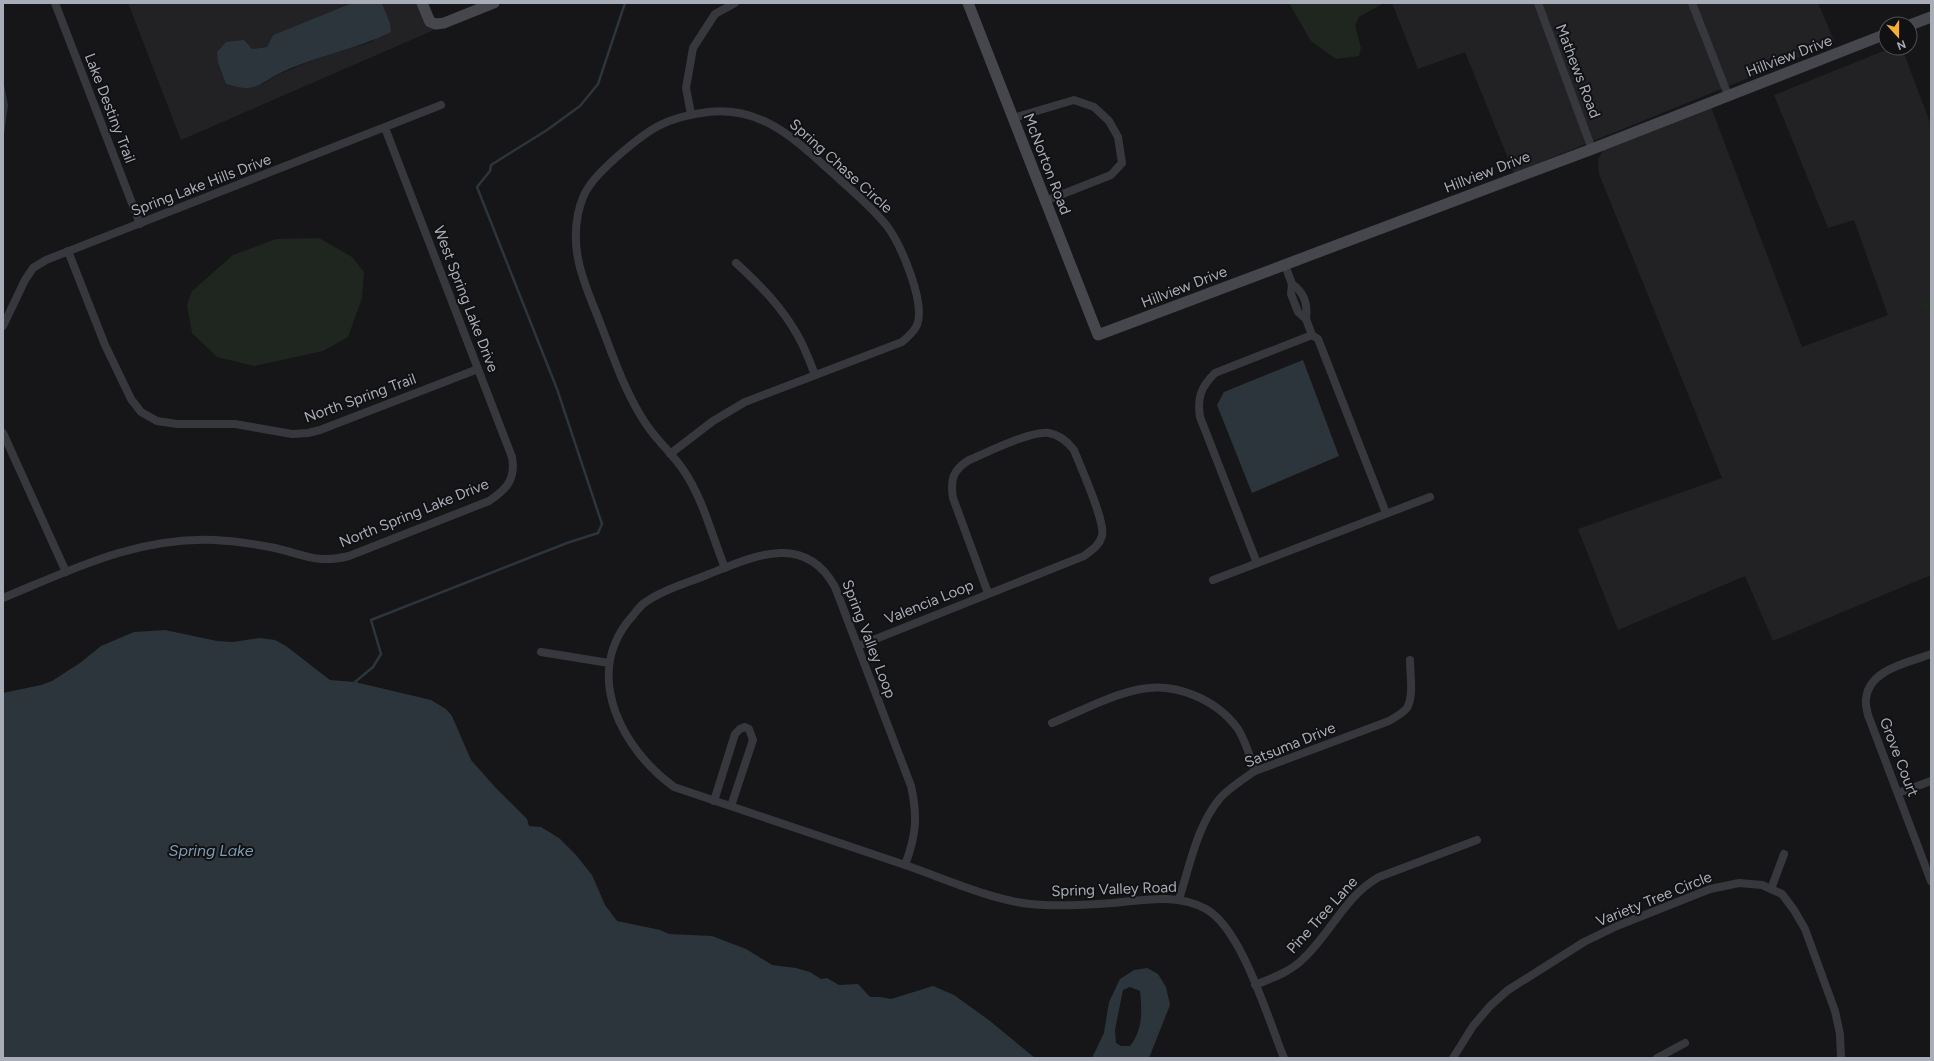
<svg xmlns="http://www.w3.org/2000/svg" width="1934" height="1061" viewBox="0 0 1934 1061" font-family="Figtree,sans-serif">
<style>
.built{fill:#222225}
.green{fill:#1e261f}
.water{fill:#2c353c;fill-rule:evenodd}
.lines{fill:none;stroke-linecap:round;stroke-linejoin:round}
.stream{stroke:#2c353c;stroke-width:2.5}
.street{stroke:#37383d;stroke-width:8}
.secondary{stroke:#45474d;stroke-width:11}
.labels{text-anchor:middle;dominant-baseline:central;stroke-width:4;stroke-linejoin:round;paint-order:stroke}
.street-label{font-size:15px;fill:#a8adb8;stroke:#111113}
.water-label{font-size:16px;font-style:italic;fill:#7f9bb3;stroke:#111113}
</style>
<rect width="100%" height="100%" fill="#161618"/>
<g class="built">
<polygon points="128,3 352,3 273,35 267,47 252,49 218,63 226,84 245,88 263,84 277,75 323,56 372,42 390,23 382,3 417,3 425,22 425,25 428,28 433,28 434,30 181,140"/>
<polygon points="1392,3 1818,3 1835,43 1514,173 1465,52 1418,69"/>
<polygon points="1891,48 1902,48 1931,125 1931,299 1919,304 1928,316 1931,323 1931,575 1773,641 1745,576 1618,630 1578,529 1722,478 1599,174 1598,160 1603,150 1711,107 1802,347 1888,315 1854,220 1828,228 1774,95"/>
</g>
<g class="green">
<polygon points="1289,3 1384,3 1359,17 1355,26 1361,48 1359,56 1336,59 1311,41"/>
<polygon points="319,238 352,257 364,272 362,298 348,337 323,351 254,366 217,357 192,333 187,305 192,291 233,255 276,239"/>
<polygon points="1931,299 1931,323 1928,316 1918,303"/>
</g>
<g class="water">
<path d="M352 3H382L390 23 391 32C355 50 314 56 278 74 267 80 257 89 244 88 239 88 232 85 226 84L218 63 217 52 226 42 244 40 252 49 267 47 273 35Z"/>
<polygon points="3,80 8,105 3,142"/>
<polygon points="1303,360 1339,456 1252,493 1217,405 1224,392"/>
<polygon points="165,630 217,641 233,642 260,638 275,640 286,646 330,680 355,682 431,700 446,709 452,716 471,760 495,787 527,819 529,826 541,827 559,838 576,855 592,875 605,905 617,921 660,930 669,934 712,936 746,949 772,965 796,968 810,972 821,979 827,978 839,985 858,984 870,997 880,997 891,999 933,986 954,995 990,1021 1035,1058 3,1058 3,693 41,685 52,681 80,663 101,646 134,632"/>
<path d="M1147 968 1158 974 1166 987 1170 1005 1149 1058H1092L1104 1033 1109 1002 1120 979 1134 970ZM1130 987 1140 991C1142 1011 1143 1030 1130 1046H1121L1116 1043 1115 1030 1123 990Z"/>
</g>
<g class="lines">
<polyline class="stream" points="356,684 355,682 373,667 381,654 371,620 567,543 598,533 602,524 557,389 477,187 490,171 491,165 547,130 580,106 598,84 625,3"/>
<g class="street">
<polyline points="55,3 140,224"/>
<polyline points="1538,3 1592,149"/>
<polyline points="1692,3 1728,95"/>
<polyline points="691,114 686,88 693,48 715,14 735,3"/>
<polyline points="1013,118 1074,100 1094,107 1109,121 1118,137 1122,163 1111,175 1045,201"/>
<polyline points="68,251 105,345 131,399 141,412 157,421 177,424 235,424 292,434 308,433 320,430 478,369"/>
<path d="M736 263C760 285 782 307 798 336 805 348 810 362 815 375"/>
<path d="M1292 284C1304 292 1308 304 1306 319"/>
<polyline points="3,326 25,280 33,268 46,260 441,105"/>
<polyline points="1312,335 1318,339 1386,513"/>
<polyline points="3,433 66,572"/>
<path d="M670 454 713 421 745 402 902 342C908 337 914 332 917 325 926 303 901 245 887 226 872 207 853 192 835 175 796 141 764 106 708 112 667 117 650 128 619 155 608 165 596 175 588 188 583 195 580 205 578 214 569 258 589 292 604 333 616 364 627 396 646 424 657 441 673 454 684 471 703 499 712 536 725 568"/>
<path d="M1257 563 1200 417C1197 397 1201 387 1215 373L1312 335 1306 319 1298 312 1291 294 1292 284 1285 265"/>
<polyline points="1213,580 1430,497"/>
<path d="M3 598C73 569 136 537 215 540 235 541 255 544 275 548 305 555 317 564 349 556L489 501C507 489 516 479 512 457L385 128"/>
<path d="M858 646 1084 556C1092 550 1099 546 1102 536 1106 522 1080 466 1074 450 1067 441 1060 435 1049 433 1032 430 986 453 969 460 953 470 950 479 953 498L988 593"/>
<polyline points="541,652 609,663"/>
<path d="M1931 654C1908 663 1869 669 1866 699 1865 704 1867 710 1868 715L1931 881"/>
<path d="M1052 723C1081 711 1110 695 1141 689 1176 682 1217 700 1238 729 1246 742 1250 757 1255 771"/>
<polyline points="1898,793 1931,781"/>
<polyline points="714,801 735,734 740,729 745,727 749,729 753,740 731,806"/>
<path d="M905 865C916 836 918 817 911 786L835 587C805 532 754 556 709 574 688 583 661 590 643 604 638 608 634 615 629 620 583 677 623 750 674 787 752 813 830 840 908 866 945 879 992 900 1030 904 1057 907 1086 905 1113 903 1144 900 1177 893 1206 909 1242 929 1268 1019 1284 1058"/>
<polyline points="1771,889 1784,854"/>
<path d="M1179 899C1190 865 1197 825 1221 797 1231 787 1243 779 1255 771L1389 721C1395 717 1402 714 1407 708 1414 696 1410 674 1410 660"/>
<path d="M1255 985C1272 978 1290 972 1303 959 1331 933 1345 896 1379 877L1477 840"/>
<polyline points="1453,1058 1473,1026 1490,1006 1508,990 1584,942 1617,926 1710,889 1739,883 1762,885 1782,894 1794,910 1805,929 1835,1011 1840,1034 1841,1058"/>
<polyline points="1657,1058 1685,1043"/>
</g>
<g class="secondary">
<polyline points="422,3 430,22 436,24 444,23 494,3"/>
<polyline points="968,3 1098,335 1587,151 1886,34"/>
<polyline points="1910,25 1931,17"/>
</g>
</g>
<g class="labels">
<g class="street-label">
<text transform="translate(1789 56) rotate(-21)">Hillview Drive</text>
<text transform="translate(1578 71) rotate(69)">Mathews Road</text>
<text transform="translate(110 108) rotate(69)">Lake Destiny Trail</text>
<text transform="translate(1047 164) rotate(69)">McNorton Road</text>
<text transform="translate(841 166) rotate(42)">Spring Chase Circle</text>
<text transform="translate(1487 172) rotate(-21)">Hillview Drive</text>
<text transform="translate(201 185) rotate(-21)">Spring Lake Hills Drive</text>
<text transform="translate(1184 287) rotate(-21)">Hillview Drive</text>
<text transform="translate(466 299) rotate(69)">West Spring Lake Drive</text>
<text transform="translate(360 398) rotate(-20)">North Spring Trail</text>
<text transform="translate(414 513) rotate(-22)">North Spring Lake Drive</text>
<text transform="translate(929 602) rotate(-22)">Valencia Loop</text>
<text transform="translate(869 639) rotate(69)">Spring Valley Loop</text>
<text transform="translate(1290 745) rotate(-22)">Satsuma Drive</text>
<text transform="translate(1899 757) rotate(69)">Grove Court</text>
<text transform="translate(1114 889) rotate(-2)">Spring Valley Road</text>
<text transform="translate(1654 899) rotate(-22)">Variety Tree Circle</text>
<text transform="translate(1322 915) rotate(-48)">Pine Tree Lane</text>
</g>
<g class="water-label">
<text x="211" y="850">Spring Lake</text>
</g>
</g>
<rect width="1934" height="1061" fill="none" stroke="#a8adb8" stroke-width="8"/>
<g transform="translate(1898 36) rotate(159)"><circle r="19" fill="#111113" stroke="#4d4f55"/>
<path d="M0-3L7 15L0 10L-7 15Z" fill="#f2b134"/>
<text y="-6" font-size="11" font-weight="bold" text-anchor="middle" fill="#a8adb8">N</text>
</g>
</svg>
